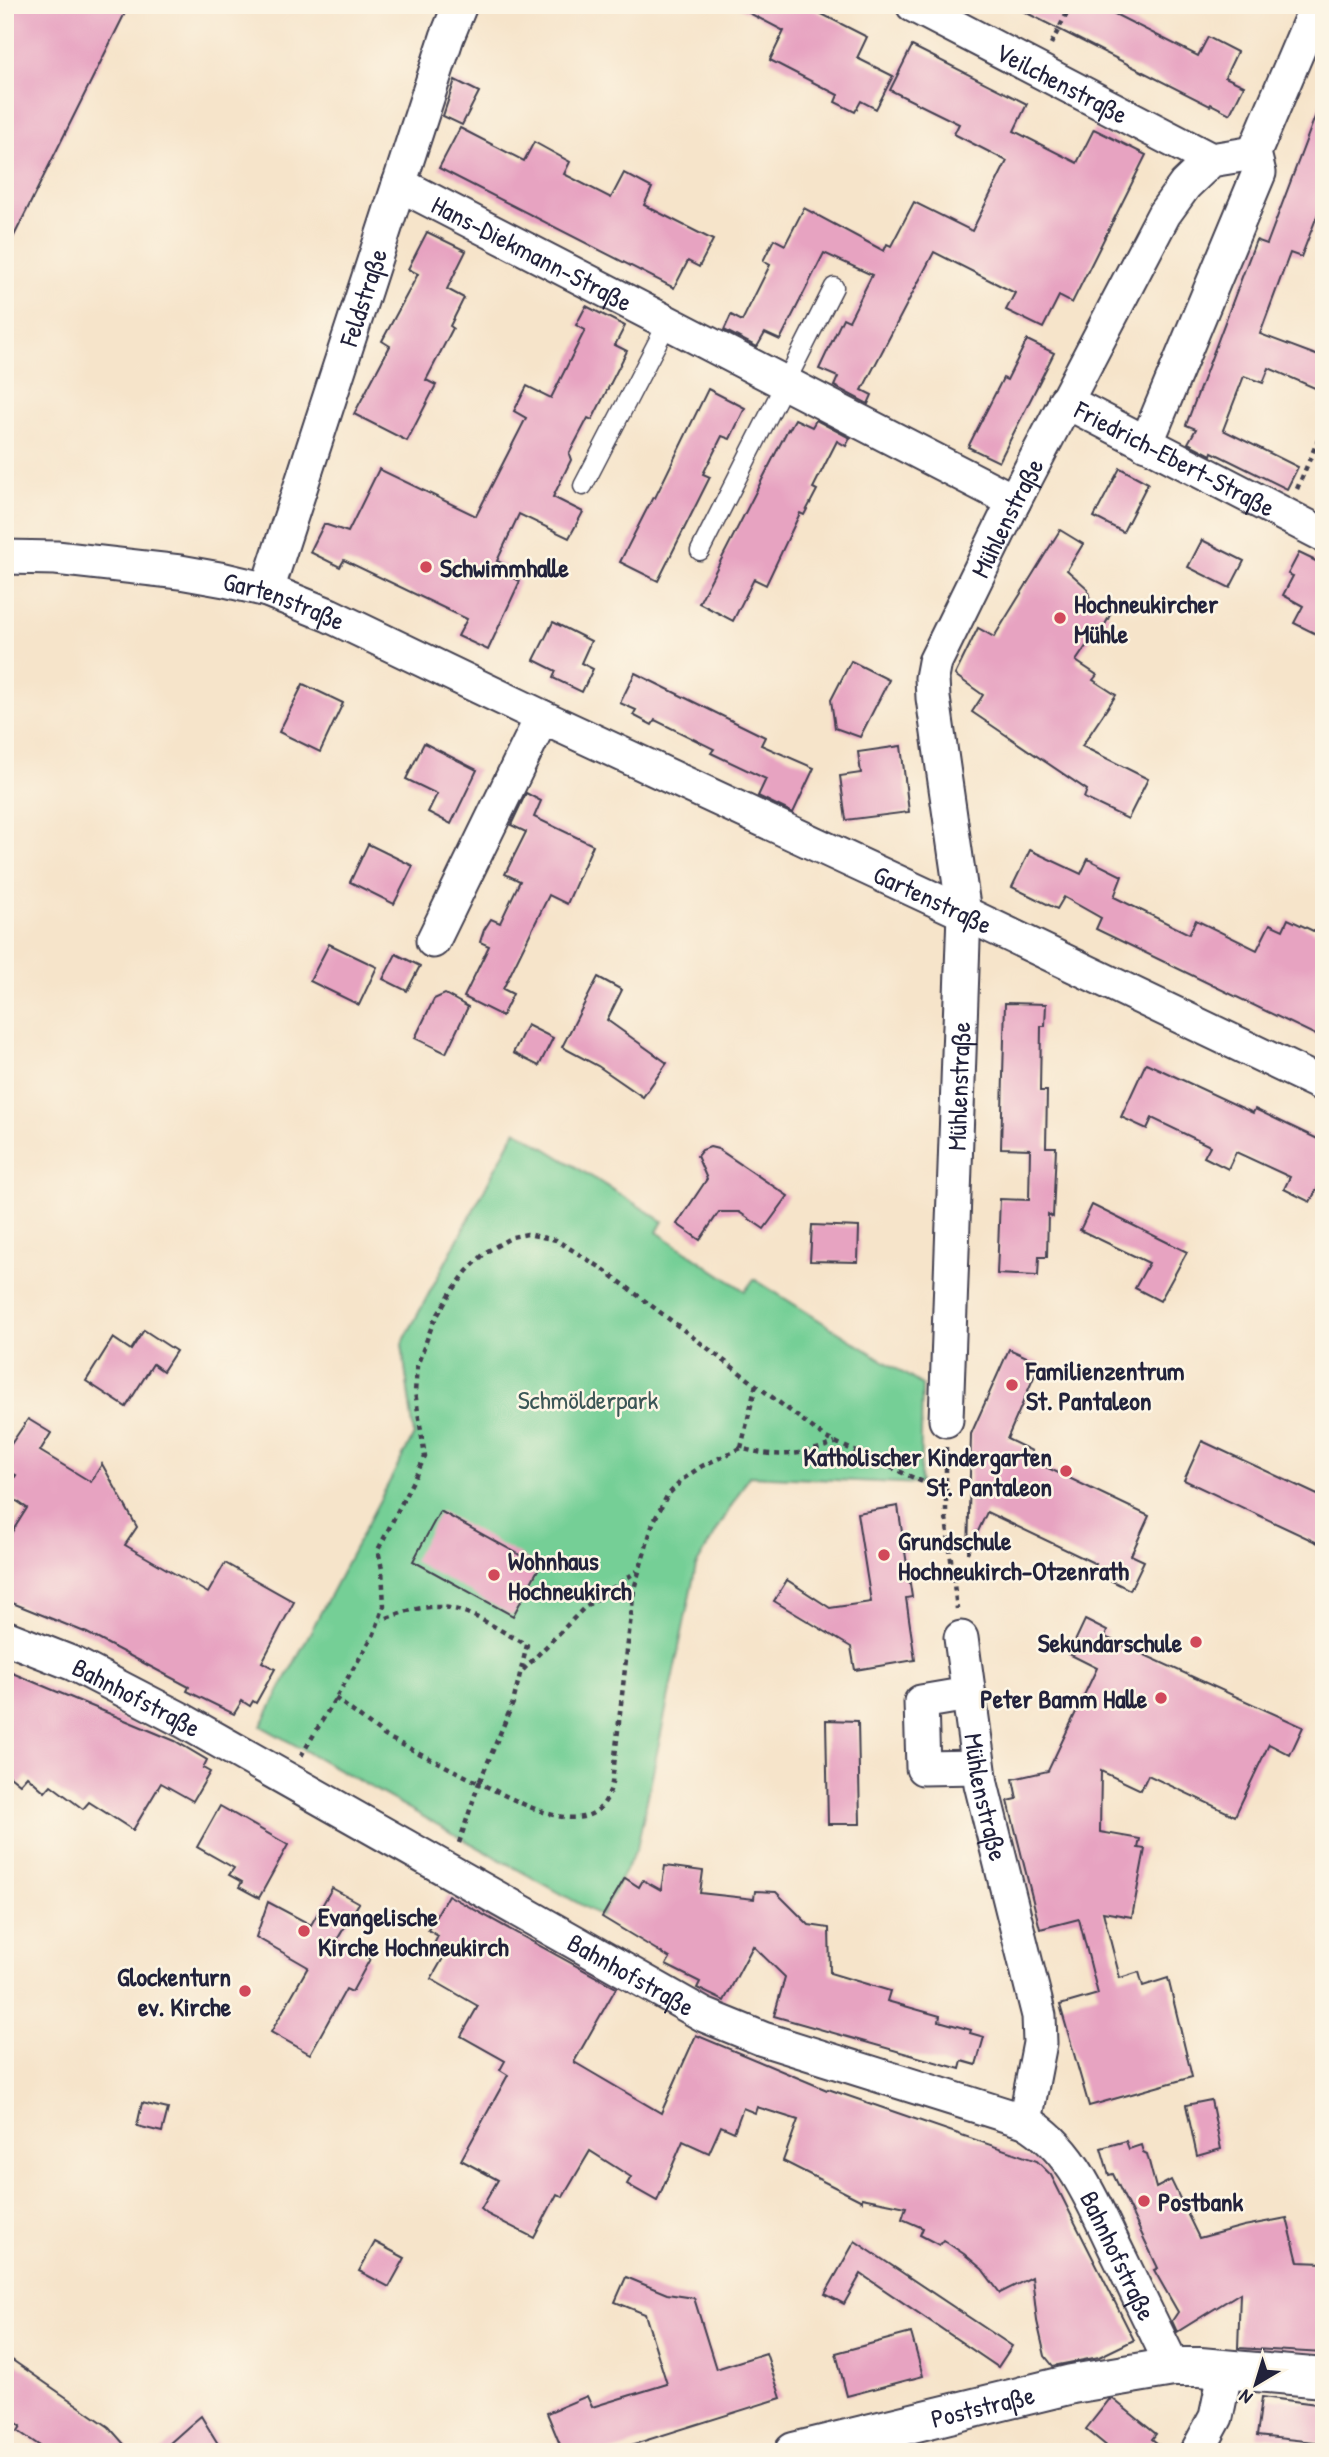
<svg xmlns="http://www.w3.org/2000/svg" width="1329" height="2457" viewBox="0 0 1329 2457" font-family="'Patrick Hand',sans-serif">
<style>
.green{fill:#74cf96;stroke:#4b7868;stroke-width:2}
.building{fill:#e7a3c1}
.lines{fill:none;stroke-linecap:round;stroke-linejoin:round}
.service-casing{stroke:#423f50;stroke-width:21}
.minor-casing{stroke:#423f50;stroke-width:37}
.tertiary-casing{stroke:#423f50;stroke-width:42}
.path{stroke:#423f50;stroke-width:4.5;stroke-dasharray:5 5;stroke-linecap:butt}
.service{stroke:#fff;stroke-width:18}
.minor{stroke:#fff;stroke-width:33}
.tertiary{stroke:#fff;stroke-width:38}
.poi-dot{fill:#d1495b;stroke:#fcf5e5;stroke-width:2.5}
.labels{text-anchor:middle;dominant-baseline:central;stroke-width:5;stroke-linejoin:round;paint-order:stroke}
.street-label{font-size:26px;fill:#22223b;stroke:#fcf5e5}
.poi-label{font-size:26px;font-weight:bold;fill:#22223b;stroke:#fcf5e5;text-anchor:start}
.park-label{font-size:26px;fill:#3b5656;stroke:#fcf5e5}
</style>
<rect width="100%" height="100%" fill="#fcf5e5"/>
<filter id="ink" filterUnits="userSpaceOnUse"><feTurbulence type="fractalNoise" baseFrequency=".0143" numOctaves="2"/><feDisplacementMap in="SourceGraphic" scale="14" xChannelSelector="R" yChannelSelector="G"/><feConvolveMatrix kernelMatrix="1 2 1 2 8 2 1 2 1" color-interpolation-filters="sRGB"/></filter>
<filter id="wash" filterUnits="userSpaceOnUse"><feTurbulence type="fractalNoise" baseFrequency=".00686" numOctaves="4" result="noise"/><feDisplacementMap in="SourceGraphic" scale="28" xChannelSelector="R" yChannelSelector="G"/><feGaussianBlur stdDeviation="1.57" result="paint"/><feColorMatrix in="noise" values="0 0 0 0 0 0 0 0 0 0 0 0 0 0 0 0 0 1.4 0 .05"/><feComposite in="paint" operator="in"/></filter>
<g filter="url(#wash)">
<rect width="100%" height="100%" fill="#f6e4ca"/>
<polygon class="green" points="516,1130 663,1221 657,1232 745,1291 754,1279 922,1385 920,1484 749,1476 696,1566 637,1848 601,1916 261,1726 414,1435 402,1344"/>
<g id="blocks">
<g class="building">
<polygon points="5,5 129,5 5,254"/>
<polygon points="734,5 804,5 867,37 857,58 893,76 876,109 861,101 855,112 835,102 838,95 770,60 784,31"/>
<polygon points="1011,5 1097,5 1198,56 1208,37 1237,52 1225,77 1244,86 1230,114 1211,104 1210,106"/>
<polygon points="912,46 1027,104 1014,131 1077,163 1094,129 1146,155 1072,303 1059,296 1043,328 1006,310 1015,293 934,252 862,390 872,395 868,404 834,386 838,377 819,369 843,318 849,321 872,275 824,253 780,340 765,333 757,347 724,330 731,315 742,321 770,265 763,261 774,239 785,245 804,208 884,251 887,244 891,246 914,202 972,231 1007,161 954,134 959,124 890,90"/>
<polygon points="455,80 479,92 462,125 443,116"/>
<polygon points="1321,101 1324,101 1324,198 1301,257 1290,253 1260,334 1324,358 1324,392 1269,368 1263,383 1244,376 1223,430 1298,467 1287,489 1212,452 1211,455 1188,443 1196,429 1186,425 1256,240 1267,244"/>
<polygon points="460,128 524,161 534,142 570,162 564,174 611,198 624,173 652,188 644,205 713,240 699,267 688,261 674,288 439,168"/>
<polygon points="427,232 466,251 447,289 464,298 450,326 453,328 426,380 436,385 407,441 354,414 390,346 382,341 418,274 408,269"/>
<polygon points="586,306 625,326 615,345 627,351 592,420 588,418 569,454 571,460 553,497 583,512 569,538 519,514 497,561 514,569 511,577 520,581 488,650 458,636 467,619 344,560 340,567 310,552 324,524 348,532 379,469 476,516 526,418 514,411 527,386 551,398 585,330 576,325"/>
<polygon points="1027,340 1054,353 999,462 968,447 1003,378 1007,380"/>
<polygon points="708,389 745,408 730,439 722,436 703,474 710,477 658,581 620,562 653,497 655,498"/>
<polygon points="795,419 812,427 816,420 850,438 846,446 837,441 813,488 817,490 804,515 800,513 766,585 754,579 733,621 699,603 788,429 789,430"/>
<polygon points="1120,468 1148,483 1123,532 1094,517"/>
<polygon points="1060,530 1083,544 1067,570 1087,588 1091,603 1110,615 1101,632 1095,633 1076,661 1097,675 1093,680 1116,695 1082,746 1148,779 1128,819 1084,798 1087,790 972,712 983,695 955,675 978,628 994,637"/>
<polygon points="1202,540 1244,561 1230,588 1188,567"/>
<polygon points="1299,553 1324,565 1324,638 1294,623 1303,606 1283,595 1293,576 1288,574"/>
<polygon points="553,622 591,641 581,663 593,669 582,692 553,678 556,671 534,660"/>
<polygon points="851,661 889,680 860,737 835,728 831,700"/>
<polygon points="635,673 765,737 761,745 814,768 793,813 758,796 766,779 711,753 714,749 655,720 652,725 633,715 636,710 620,703"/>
<polygon points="303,684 343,703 320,752 279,732"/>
<polygon points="424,743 477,770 451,824 428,812 437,794 406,779"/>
<polygon points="901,746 909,812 846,820 840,776 861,773 858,752"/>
<polygon points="526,793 541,801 534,817 593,845 567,904 549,895 503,989 513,994 502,1016 464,997 489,946 480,942 484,930 491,919 500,923 520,881 505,874 526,832 511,825"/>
<polygon points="368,844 413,866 394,904 350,882"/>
<polygon points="1030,850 1081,874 1088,859 1122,876 1114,897 1189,934 1196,920 1257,950 1270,924 1283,930 1288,919 1324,936 1324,1039 1096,929 1101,918 1064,897 1057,909 1012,887"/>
<polygon points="329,944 377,967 359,1005 310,981"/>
<polygon points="396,954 420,966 407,991 383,979"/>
<polygon points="598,977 622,990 607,1020 667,1063 643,1097 598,1066 562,1047"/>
<polygon points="445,994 468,1007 446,1053 415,1038 434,999"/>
<polygon points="1005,1003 1046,1004 1045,1026 1041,1026 1040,1091 1047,1091 1046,1147 1056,1147 1053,1217 1048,1214 1047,1257 1039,1257 1038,1276 997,1274 1000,1199 1029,1200 1030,1149 1001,1148"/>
<polygon points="527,1025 553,1038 539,1066 513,1053"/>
<polygon points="1146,1063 1253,1113 1255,1109 1324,1142 1324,1189 1318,1187 1310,1202 1284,1189 1290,1177 1236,1152 1228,1169 1204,1157 1210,1146 1152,1118 1147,1129 1121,1117"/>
<polygon points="710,1147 718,1149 788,1196 764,1229 739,1212 719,1212 700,1240 677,1224 707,1179 697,1156 702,1150"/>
<polygon points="1092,1205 1187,1252 1160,1301 1135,1288 1149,1263 1080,1230"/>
<polygon points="812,1225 859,1227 858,1262 810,1261"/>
<polygon points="144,1330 176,1351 163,1371 153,1364 126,1407 86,1381 113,1338 131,1350"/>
<polygon points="1009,1349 1040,1363 1007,1439 1032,1451 1029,1459 1149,1516 1131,1555 1144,1561 1130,1590 1092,1571 1096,1564 987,1512 968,1553 971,1434"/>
<polygon points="28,1419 51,1433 40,1451 91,1482 102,1464 137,1527 125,1545 208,1593 225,1563 294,1602 262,1662 275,1669 256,1703 253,1701 250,1706 242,1701 234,1714 187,1691 189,1687 87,1633 5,1600 5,1543 27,1508 5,1493 16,1475 5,1469 5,1453"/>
<polygon points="1202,1441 1324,1498 1324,1546 1184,1480"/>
<polygon points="898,1506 912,1597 906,1598 915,1660 855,1670 851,1647 774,1601 787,1580 830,1608 871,1602 857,1513"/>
<polygon points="440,1511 540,1566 513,1616 413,1561"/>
<polygon points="1085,1620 1107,1631 1105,1637 1303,1727 1290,1755 1269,1744 1235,1816 1148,1775 1141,1790 1101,1771 1100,1832 1140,1839 1138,1848 1145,1849 1132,1917 1103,1912 1120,1978 1139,1972 1143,1986 1168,1978 1192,2077 1089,2106 1060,2005 1098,1994 1079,1919 1040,1929 1008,1801 1017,1799 1013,1779 1048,1771 1097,1668 1069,1654"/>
<polygon points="5,1670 175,1741 207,1760 203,1768 210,1772 193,1801 161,1783 133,1830 89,1802 83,1809 51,1785 45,1792 27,1776 20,1784 5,1772"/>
<polygon points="826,1720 858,1721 860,1824 828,1824"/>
<polygon points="220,1806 288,1845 259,1898 239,1887 242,1882 229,1875 234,1868 197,1847"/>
<polygon points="665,1866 703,1871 700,1893 754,1899 755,1891 776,1892 809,1925 829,1928 830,1973 890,1991 887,2001 940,2016 939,2021 971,2030 970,2033 984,2037 976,2065 962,2061 960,2069 774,2016 785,1977 753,1946 724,2001 697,1988 700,1982 666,1965 670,1958 602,1917 625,1878 639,1887 643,1880 661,1890"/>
<polygon points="332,1888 359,1903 337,1940 370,1959 352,1992 346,1989 310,2054 271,2032 308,1967 256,1937 268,1902 311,1925"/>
<polygon points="448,1895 616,1988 574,2062 661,2113 696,2035 827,2090 828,2089 1037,2161 1051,2175 1134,2340 1099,2357 1053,2366 1045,2356 1037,2321 1032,2277 1000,2293 982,2269 964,2254 943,2240 939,2245 920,2235 923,2228 902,2219 906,2207 862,2198 862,2201 783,2161 798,2120 757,2107 755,2113 743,2108 734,2132 721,2126 709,2153 683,2141 657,2201 627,2184 631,2177 590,2151 563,2197 557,2194 534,2238 487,2214 481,2209 498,2180 461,2160 508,2075 500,2070 505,2061 461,2036 478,2006 431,1979 446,1953 433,1946 438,1936 428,1930"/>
<polygon points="1211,2100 1221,2149 1197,2156 1186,2105"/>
<polygon points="142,2103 168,2109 162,2132 137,2126"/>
<polygon points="1126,2141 1129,2149 1141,2145 1143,2152 1147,2154 1156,2188 1171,2180 1199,2238 1244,2226 1287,2218 1298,2262 1324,2263 1324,2353 1238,2348 1240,2293 1177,2332 1172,2321 1178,2312 1154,2270 1158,2268 1113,2174 1109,2175 1101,2148"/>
<polygon points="855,2241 1012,2346 998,2367 861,2274 844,2304 825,2294"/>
<polygon points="375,2242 405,2258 389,2287 359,2271"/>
<polygon points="626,2277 667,2294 694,2298 716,2369 766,2353 781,2398 609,2452 563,2452 547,2413 587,2396 592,2407 667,2384 645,2314 615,2302"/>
<polygon points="911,2333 923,2376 847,2396 836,2353"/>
<polygon points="5,2355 109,2427 131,2452 49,2452 18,2431 21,2426 5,2415"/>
<polygon points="1262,2397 1324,2405 1324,2443 1257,2436"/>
<polygon points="1113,2399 1156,2434 1152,2439 1168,2452 1114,2452 1086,2429 1109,2400"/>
<polygon points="201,2416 223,2452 160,2452 188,2427"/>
</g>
</g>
</g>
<g filter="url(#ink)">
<use href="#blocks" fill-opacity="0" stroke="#423f50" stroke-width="2"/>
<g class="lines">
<defs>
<g id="service">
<polyline points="583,486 668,322"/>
<polyline points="700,551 834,287"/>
</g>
<g id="minor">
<path id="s1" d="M913 5 1211 160"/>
<path id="s2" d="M399 184 1014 501"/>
<path id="s3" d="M1065 401 1324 535"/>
<polyline points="1146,444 1259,173 1254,153 1317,5"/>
<path id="s4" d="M5 557 56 558 180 572 225 580 267 590 329 615 542 717 964 913 1324 1085"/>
<path id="s5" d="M267 590 447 37 460 5"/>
<polyline points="433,941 542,717"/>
<path id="s6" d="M946 1420 964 913 933 698 932 678 935 662 1014 501 1164 214 1185 185 1211 160 1254 153"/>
<path id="s7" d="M5 1637 74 1664 182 1720 704 2015 763 2039 1025 2121C1075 2150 1094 2206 1119 2256 1137 2293 1155 2330 1173 2367"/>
<path id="s8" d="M961 1638 981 1784 1039 2016 1040 2043 1025 2121"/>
<polyline points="968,1694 921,1702 923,1768 978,1767"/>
<polyline points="1197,2452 1216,2417 1226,2369"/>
</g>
<g id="tertiary">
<path id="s9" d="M794 2452 1072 2384 1173 2367H1200L1324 2378"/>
</g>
</defs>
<use href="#service" class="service-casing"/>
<use href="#minor" class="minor-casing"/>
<use href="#tertiary" class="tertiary-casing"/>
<g class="path">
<polyline points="1051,44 1071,5"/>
<polyline points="1297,489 1324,426"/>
<polyline points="946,1447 946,1518 957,1609"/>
<polyline points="741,1448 756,1384"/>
<polyline points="523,1670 585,1607 637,1571"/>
<path d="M335 1698 385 1736 479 1783 513 1703 527 1645C468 1613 450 1592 382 1620"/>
<polyline points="301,1756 374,1634 384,1606 382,1569 378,1550 425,1457 415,1392 417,1366 433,1323 450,1294 467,1271 486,1252 512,1237 527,1234 556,1240 603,1269 826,1438 945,1492"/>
<path d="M459 1843 479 1783C518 1800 597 1852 612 1783L634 1589 653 1523 667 1496 683 1479 702 1466 741 1448C778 1459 800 1455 835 1443"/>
</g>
<use href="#service" class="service"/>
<use href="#minor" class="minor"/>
<use href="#tertiary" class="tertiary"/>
</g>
</g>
<g class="poi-dot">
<circle cx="426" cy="567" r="7"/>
<circle cx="1060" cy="618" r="7"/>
<circle cx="1012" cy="1385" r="7"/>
<circle cx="1066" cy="1471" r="7"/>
<circle cx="884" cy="1555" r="7"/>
<circle cx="494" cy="1575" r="7"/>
<circle cx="1196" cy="1642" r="7"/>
<circle cx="1161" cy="1698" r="7"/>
<circle cx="304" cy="1931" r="7"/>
<circle cx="245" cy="1991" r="7"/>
<circle cx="1144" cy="2201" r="7"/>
</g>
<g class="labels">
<g class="street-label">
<text stroke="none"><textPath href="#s1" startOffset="168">Veilchenstraße</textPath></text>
<text stroke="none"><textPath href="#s2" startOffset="150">Hans-Diekmann-Straße</textPath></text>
<text stroke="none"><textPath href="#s5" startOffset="308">Feldstraße</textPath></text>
<text stroke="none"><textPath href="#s3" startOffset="124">Friedrich-Ebert-Straße</textPath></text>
<text stroke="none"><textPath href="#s6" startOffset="922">Mühlenstraße</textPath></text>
<text stroke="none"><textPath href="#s4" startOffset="284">Gartenstraße</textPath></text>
<text stroke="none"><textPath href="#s4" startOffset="999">Gartenstraße</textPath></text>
<text stroke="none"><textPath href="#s6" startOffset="334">Mühlenstraße</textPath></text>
<text stroke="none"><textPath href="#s7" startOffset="145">Bahnhofstraße</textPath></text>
<text stroke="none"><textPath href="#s8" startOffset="161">Mühlenstraße</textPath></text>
<text stroke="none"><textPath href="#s7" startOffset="712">Bahnhofstraße</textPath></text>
<text stroke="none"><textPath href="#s7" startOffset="1300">Bahnhofstraße</textPath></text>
<text stroke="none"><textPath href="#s9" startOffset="194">Poststraße</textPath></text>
</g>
<g class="poi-label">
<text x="440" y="567">Schwimmhalle</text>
<text x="1074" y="603">Hochneukircher<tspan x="1074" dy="30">Mühle</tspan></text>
<text x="1026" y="1370">Familienzentrum<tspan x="1026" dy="30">St. Pantaleon</tspan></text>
<text x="1052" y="1456" text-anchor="end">Katholischer Kindergarten<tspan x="1052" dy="30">St. Pantaleon</tspan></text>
<text x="898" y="1540">Grundschule<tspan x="898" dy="30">Hochneukirch-Otzenrath</tspan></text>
<text x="508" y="1560">Wohnhaus<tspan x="508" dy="30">Hochneukirch</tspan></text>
<text x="1182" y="1642" text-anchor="end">Sekundarschule</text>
<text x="1147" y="1698" text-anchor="end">Peter Bamm Halle</text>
<text x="318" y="1916">Evangelische<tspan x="318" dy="30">Kirche Hochneukirch</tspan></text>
<text x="231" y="1976" text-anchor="end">Glockenturn<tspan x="231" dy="30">ev. Kirche</tspan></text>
<text x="1158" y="2201">Postbank</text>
</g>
<g class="park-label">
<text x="588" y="1399">Schmölderpark</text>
</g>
</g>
<rect width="1329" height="2457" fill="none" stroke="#fcf5e5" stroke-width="28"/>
<g transform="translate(1256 2384) rotate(218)" stroke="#fcf5e5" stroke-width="5" paint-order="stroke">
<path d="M0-5L12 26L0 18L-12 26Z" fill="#22223b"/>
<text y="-10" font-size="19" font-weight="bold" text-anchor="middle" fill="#22223b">N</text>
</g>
</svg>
